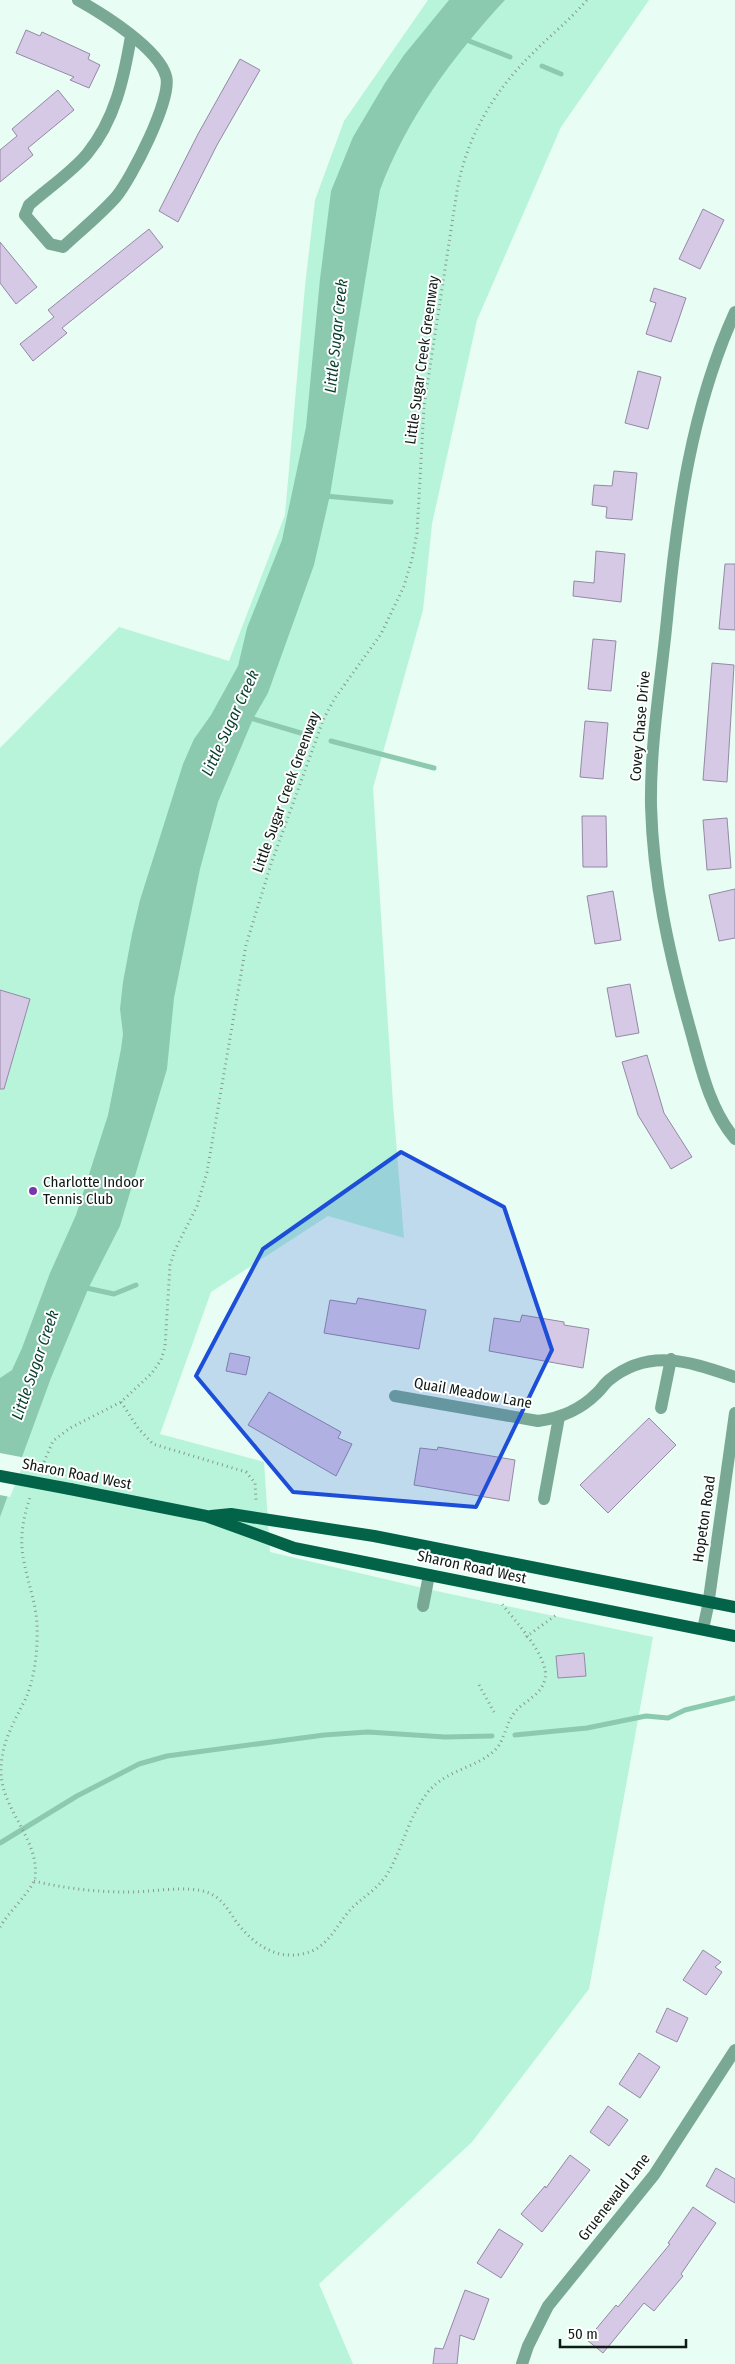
<svg xmlns="http://www.w3.org/2000/svg" width="735" height="2364" viewBox="0 0 735 2364" font-family="'Fira Sans Condensed',sans-serif">
<style>
.green{fill:#b8f4da}
.water{fill:#8ccaaf}
.pier{fill:#e8fdf3}
.lines{fill:none;stroke-linecap:round;stroke-linejoin:round}
.stream{stroke:#8ccaaf;stroke-width:5}
.building{fill:#d6c9e6;stroke:#9589a5}
.path{stroke:#879891;stroke-width:3;stroke-dasharray:1 4;stroke-linecap:butt}
.minor{stroke:#79a994;stroke-width:12}
.major{stroke:#036348;stroke-width:12}
.major-bridge{stroke:#036348;stroke-width:12}
.marked{fill:#1d4ed8;fill-opacity:0.2;stroke:#1d4ed8;stroke-width:4;stroke-linejoin:round}
.poi-dot{fill:#7738ad;stroke:#fff;stroke-width:2}
.labels{text-anchor:middle;dominant-baseline:central;stroke-width:4;stroke-linejoin:round;paint-order:stroke}
.street-label{font-size:15px;fill:#0e1a15;stroke:#fff}
.poi-label{font-size:15px;fill:#0e1a15;stroke:#fff;text-anchor:start}
.water-label{font-size:16px;font-style:italic;fill:#063d2c;stroke:#fff}
</style>
<rect width="100%" height="100%" fill="#e8fdf3"/>
<polygon class="green" points="428,0 649,0 561,127 477,320 432,524 423,610 373,788 393,1104 404,1238 328,1216 211,1292 160,1434 264,1462 270,1552 427,1589 653,1637 589,1989 472,2142 319,2284 353,2364 0,2364 0,748 119,627 229,661 285,515 305,286 315,200 344,121"/>
<path class="water" d="M449 0H505C453 56 407 118 380 190L330 495 314 565 268 693 253 719 218 802 200 869 174 998 167 1069 120 1226 89 1287 51 1378 0 1517V1378L12 1370 22 1348 50 1273 76 1215 108 1115 121 1049 123 1034 120 1009 123 982 132 934 140 900 183 764 194 739 211 715 238 666 247 628 282 540 306 427 320 279 331 191 353 137 385 83 404 55Z"/>
<polygon class="pier" points="0,1453 26,1458 10,1497 0,1495"/>
<g class="lines">
<g class="stream">
<polyline points="464,39 510,57"/>
<polyline points="542,66 561,74"/>
<polyline points="325,496 391,502"/>
<polyline points="247,717 304,734"/>
<polyline points="331,741 434,768"/>
<polyline points="82,1287 114,1294 136,1285"/>
<polyline points="515,1735 587,1728 646,1716 668,1718 685,1710 735,1698"/>
<polyline points="0,1843 77,1796 139,1764 167,1756 324,1735 368,1732 445,1737 492,1736"/>
</g>
</g>
<g class="building">
<polygon points="26,30 40,36 42,32 90,54 88,59 100,65 89,88 70,80 74,77 16,53"/>
<polygon points="240,59 260,70 217,145 178,222 159,211 198,134"/>
<polygon points="58,90 74,110 28,148 33,155 0,182 0,150 17,136 12,129"/>
<polygon points="703,209 724,220 700,269 679,259"/>
<polygon points="149,229 163,247 62,328 67,333 33,361 20,344 54,317 48,310"/>
<polygon points="0,242 37,287 16,304 0,283"/>
<polygon points="654,288 686,298 671,342 646,334 656,303 650,301"/>
<polygon points="638,371 661,377 648,429 625,423"/>
<polygon points="614,471 637,473 632,520 606,518 607,507 592,505 594,485 612,486"/>
<polygon points="596,551 625,554 621,602 573,596 574,581 594,583"/>
<polygon points="725,564 735,564 735,630 719,629"/>
<polygon points="593,639 616,641 611,691 588,689"/>
<polygon points="712,663 734,665 727,782 703,780"/>
<polygon points="585,721 608,723 603,779 580,777"/>
<polygon points="582,816 606,816 607,867 583,867"/>
<polygon points="727,818 731,868 707,870 703,820"/>
<polygon points="735,889 735,938 719,941 709,895"/>
<polygon points="613,891 621,940 595,944 587,896"/>
<polygon points="630,984 639,1033 616,1037 607,988"/>
<polygon points="0,990 30,999 4,1089 0,1089"/>
<polygon points="647,1055 664,1113 692,1157 671,1169 638,1115 622,1062"/>
<polygon points="358,1298 426,1310 419,1349 324,1333 330,1300 356,1304"/>
<polygon points="522,1315 564,1322 564,1325 589,1329 583,1368 489,1351 494,1318 520,1322"/>
<polygon points="230,1353 250,1357 246,1375 226,1371"/>
<polygon points="269,1392 341,1432 338,1438 352,1444 336,1476 248,1425"/>
<polygon points="649,1418 676,1445 608,1513 580,1485"/>
<polygon points="438,1447 515,1460 509,1501 414,1485 420,1448 437,1450"/>
<polygon points="584,1653 586,1676 558,1678 556,1656"/>
<polygon points="703,1950 721,1962 715,1967 722,1972 706,1995 683,1980"/>
<polygon points="667,2008 688,2018 677,2042 656,2032"/>
<polygon points="639,2053 660,2067 640,2098 619,2084"/>
<polygon points="608,2106 628,2120 609,2146 590,2132"/>
<polygon points="570,2155 590,2170 542,2232 521,2214 545,2186 546,2188"/>
<polygon points="716,2168 735,2179 735,2203 706,2186"/>
<polygon points="693,2207 716,2223 681,2274 683,2276 654,2311 644,2303 603,2353 587,2340 616,2305 618,2307 670,2244 668,2243"/>
<polygon points="499,2229 523,2244 501,2278 477,2263"/>
<polygon points="465,2290 489,2299 474,2340 460,2335 457,2364 433,2364 435,2348 443,2349"/>
</g>
<g class="lines">
<g class="path">
<polyline points="121,1402 138,1428 153,1444 246,1472 255,1483 256,1500"/>
<path d="M40 1471 53 1441 70 1428 121 1402 152 1373 161 1360 165 1347 170 1265 175 1250 197 1206 207 1172 246 945 271 864 324 718 335 698 381 634 404 586 412 559 417 533 424 406 457 191C466 139 492 94 529 57 548 37 569 21 587 0"/>
<polyline points="526,1637 556,1615"/>
<polyline points="479,1685 494,1712"/>
<path d="M34 1881C63 1888 95 1892 125 1892 149 1893 187 1884 209 1893 221 1898 228 1909 235 1920 251 1942 274 1960 302 1954 330 1949 336 1923 354 1906 366 1895 381 1886 389 1871 403 1846 410 1814 428 1792 446 1770 473 1769 493 1752 505 1742 505 1724 515 1712 525 1700 541 1696 545 1679 550 1658 515 1621 502 1604"/>
<path d="M0 1927C7 1914 33 1889 35 1878 40 1841 3 1811 1 1774 0 1745 13 1724 25 1700 35 1678 38 1649 37 1625 36 1603 28 1583 24 1562 19 1539 23 1517 31 1495"/>
</g>
<g class="minor">
<path d="M78 0C103 14 158 48 166 76 173 98 131 179 116 197 100 215 80 231 63 247L50 244 25 215 29 205C47 189 72 172 87 154 115 120 124 78 131 36"/>
<path d="M735 312C691 409 677 514 667 619 661 681 650 744 651 806 653 881 669 953 689 1025 700 1063 708 1107 735 1139"/>
<path d="M395 1396 538 1421C561 1418 580 1410 596 1394 601 1390 604 1384 609 1380 650 1347 690 1362 735 1377"/>
<polyline points="661,1408 671,1359"/>
<polyline points="544,1499 559,1417"/>
<polyline points="423,1606 429,1575"/>
<polyline points="703,1629 708,1606 735,1413"/>
<polyline points="522,2364 528,2346 548,2306 654,2175 735,2050"/>
</g>
<g class="major">
<polyline points="70,1489 206,1516 294,1548 735,1636"/>
<polyline points="211,1516 231,1514 374,1536 735,1607"/>
</g>
<polyline class="major-bridge" points="0,1476 70,1489"/>
</g>
<path class="marked" d="M401 1152 504 1207 552 1350 476 1507 293 1492 196 1376 263 1249Z"/>
<circle class="poi-dot" cx="33" cy="1191" r="5"/>
<g class="labels">
<g class="street-label">
<text transform="translate(422 360) rotate(-82)">Little Sugar Creek Greenway</text>
<text transform="translate(640 726) rotate(-85)">Covey Chase Drive</text>
<text transform="translate(286 792) rotate(-70)">Little Sugar Creek Greenway</text>
<text transform="translate(473 1393) rotate(10)">Quail Meadow Lane</text>
<text transform="translate(77 1474) rotate(11)">Sharon Road West</text>
<text transform="translate(704 1519) rotate(-82)">Hopeton Road</text>
<text transform="translate(472 1567) rotate(12)">Sharon Road West</text>
<text transform="translate(614 2197) rotate(-52)">Gruenewald Lane</text>
</g>
<g class="poi-label">
<text x="43" y="1182">Charlotte Indoor<tspan x="43" dy="17">Tennis Club</tspan></text>
</g>
<g class="water-label">
<text transform="translate(336 336) rotate(-84)">Little Sugar Creek</text>
<text transform="translate(230 723) rotate(-65)">Little Sugar Creek</text>
<text transform="translate(35 1365) rotate(-71)">Little Sugar Creek</text>
</g>
</g>
<path d="M560 2339v8h126v-8" fill="none" stroke="#0e1a15" stroke-width="2.5"/>
<text x="568" y="2339" font-size="15" fill="#0e1a15" stroke="#ffffff" stroke-width="4" paint-order="stroke">50 m</text>
</svg>
